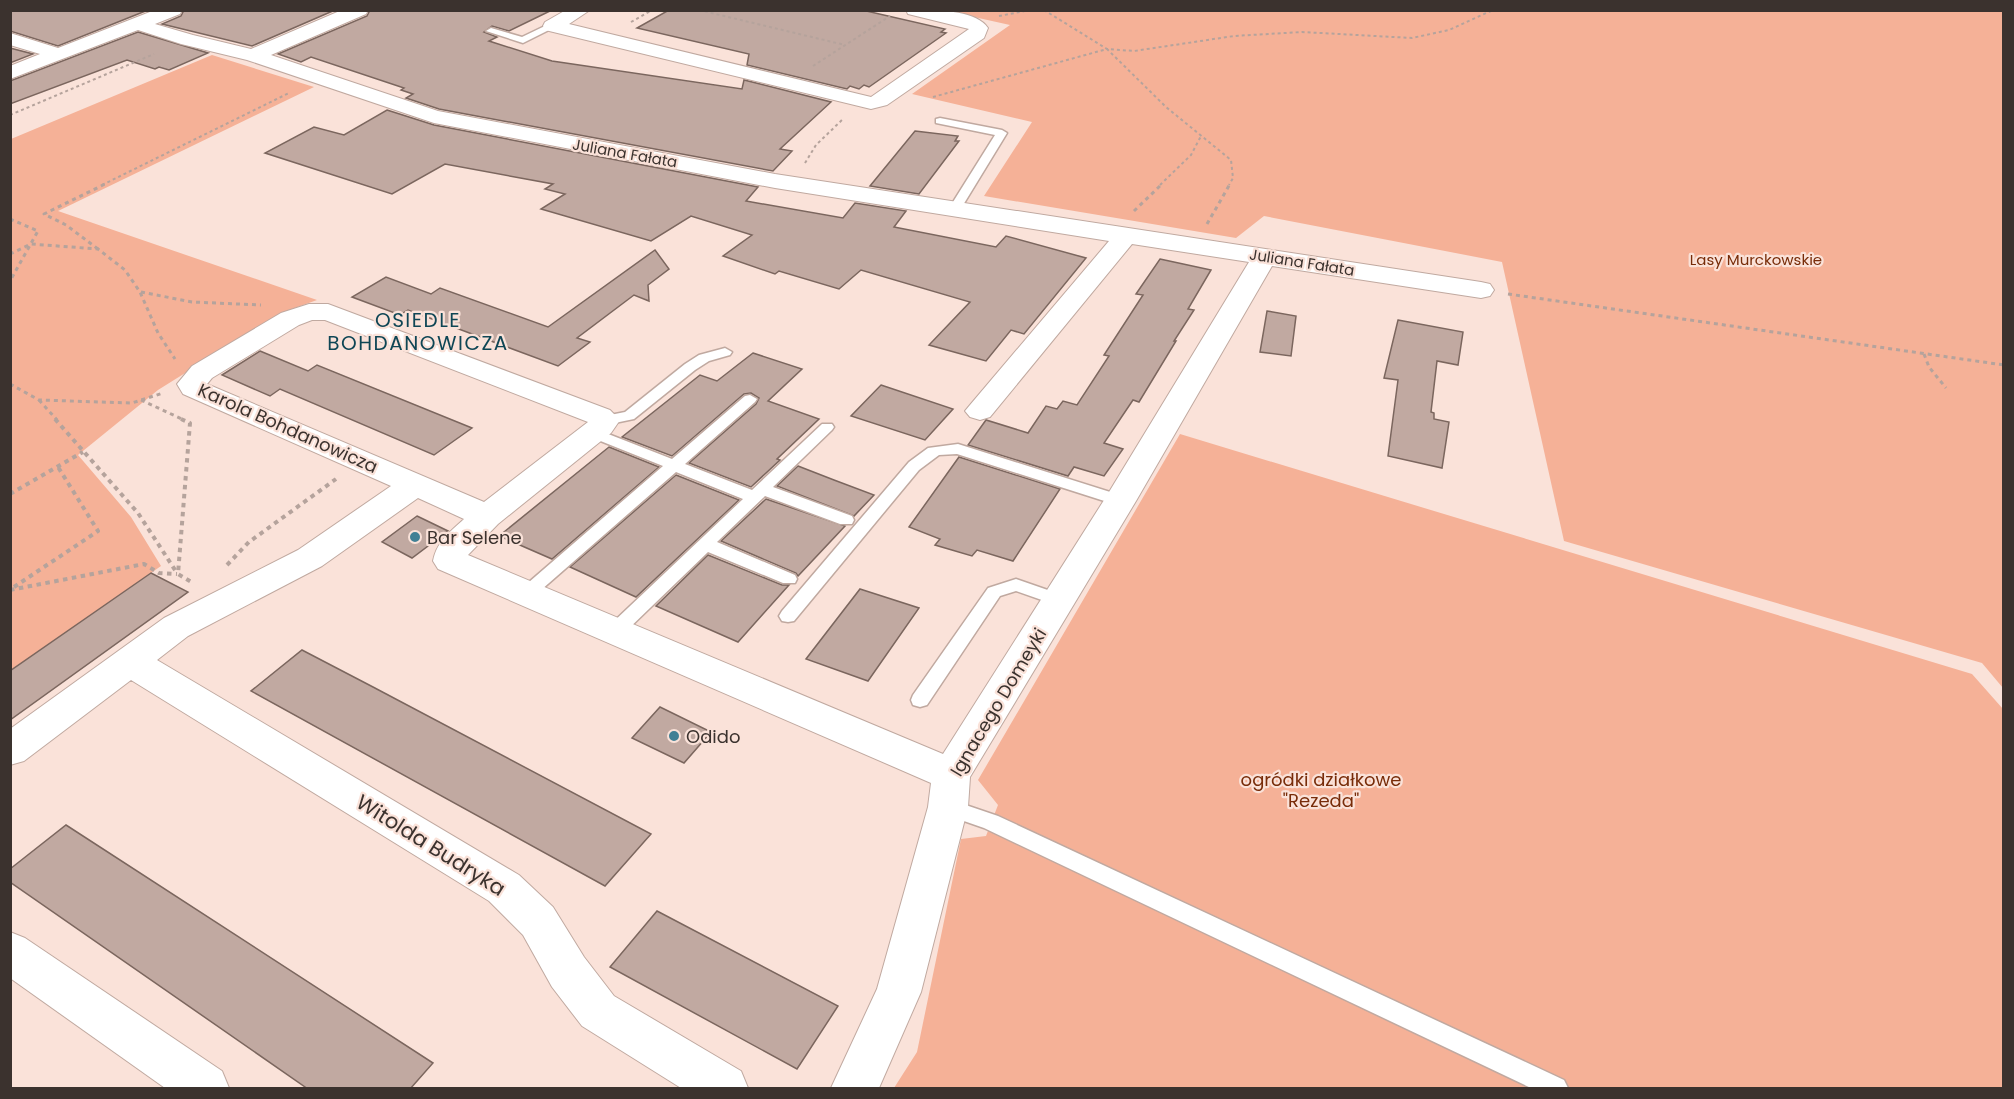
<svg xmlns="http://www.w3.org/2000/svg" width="2014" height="1099" viewBox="0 0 2014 1099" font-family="Poppins,sans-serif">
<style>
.green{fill:#f5b197}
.building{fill:#c1a9a1;stroke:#7b665e;stroke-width:1.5}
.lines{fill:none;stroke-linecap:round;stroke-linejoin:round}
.service-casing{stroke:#c0a9a0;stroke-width:3}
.minor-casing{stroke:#c0a9a0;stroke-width:2}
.path-far2{stroke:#b5a39c;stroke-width:2;stroke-dasharray:3 3;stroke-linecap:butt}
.path-far1{stroke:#b5a39c;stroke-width:3;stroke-dasharray:4 4;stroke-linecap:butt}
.path{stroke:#b5a39c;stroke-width:4;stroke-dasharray:4.5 4.5;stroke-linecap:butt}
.service{fill:#fff;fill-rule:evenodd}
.minor{fill:#fff;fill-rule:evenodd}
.poi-dot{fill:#418095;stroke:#fae2d9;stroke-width:2}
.labels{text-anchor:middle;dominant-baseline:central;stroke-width:4.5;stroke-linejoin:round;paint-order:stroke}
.far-street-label{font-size:15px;fill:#3b322e;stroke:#fae2d9}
.far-park-label{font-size:15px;fill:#782c09;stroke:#fae2d9}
.street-label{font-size:18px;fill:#3b322e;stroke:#fae2d9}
.poi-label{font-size:18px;fill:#3b322e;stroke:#fae2d9;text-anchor:start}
.park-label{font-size:18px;fill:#782c09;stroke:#fae2d9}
.neighbourhood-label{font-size:20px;letter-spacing:1.5px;fill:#0f4655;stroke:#fae2d9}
.near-street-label{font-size:21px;fill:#3b322e;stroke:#fae2d9}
</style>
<rect width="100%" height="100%" fill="#fae2d9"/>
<g class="green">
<polygon points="947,11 2003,11 2003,688 1982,663 1564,541 1502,262 1264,216 1236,238 984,196 1032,122 912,94 1010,25"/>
<polygon points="212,55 314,87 58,211 317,300 281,313 158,390 78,455 131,517 161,566 11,671 11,139"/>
<polygon points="1180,434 1972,674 2003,709 2003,1088 894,1088 917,1052 961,839 986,836 998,805 978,780"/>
</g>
<g class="building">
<polygon points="10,10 148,10 58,46 10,31"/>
<polygon points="184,10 335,10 252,46 162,24 181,16"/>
<polygon points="370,10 552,10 509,31 492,26 484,32 497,37 489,41 552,61 742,89 744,80 831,102 780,149 792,151 773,171 439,109 406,98 413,94 401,90 404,88 311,57 301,62 278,54 367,16"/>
<polygon points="669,10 862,10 945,29 941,32 946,33 869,87 864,85 859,89 850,86 847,89 747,65 749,54 637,28"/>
<polygon points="138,32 208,53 169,70 159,67 155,69 127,60 10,104 10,81"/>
<polygon points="10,48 33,54 10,63"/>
<polygon points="387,110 434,125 758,187 746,201 843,218 855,203 906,211 894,227 996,247 1006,236 1086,258 1024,334 1011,330 986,361 929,345 970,302 861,270 839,289 779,271 775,274 723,256 752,235 691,216 651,241 541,209 565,194 545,189 553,184 445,164 392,194 265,153 314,127 344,135"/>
<polygon points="915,131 958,136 955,141 959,141 919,194 870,186"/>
<polygon points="655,250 669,269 648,285 649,301 634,295 577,338 590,342 558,366 408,310 400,315 352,297 386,277 431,294 440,288 548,327"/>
<polygon points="1160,259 1211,270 1188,309 1194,310 1174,341 1176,341 1139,402 1133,400 1104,443 1123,449 1104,476 1074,467 1068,476 968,445 986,420 1028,433 1046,406 1057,409 1063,401 1077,405 1109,356 1104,355 1143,295 1136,294"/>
<polygon points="1267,311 1296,316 1291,356 1260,352"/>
<polygon points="1398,320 1463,332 1458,365 1437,361 1431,412 1434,413 1434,419 1449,422 1442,468 1388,456 1398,380 1384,378"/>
<polygon points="260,351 308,371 317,365 472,428 434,455 280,389 270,396 222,375"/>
<polygon points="753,353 802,369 768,401 819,419 777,459 780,460 751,487 689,463 756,404 759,398 751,393 744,394 672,456 622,437 700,375 717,381"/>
<polygon points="881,385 953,409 925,440 851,416"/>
<polygon points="609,447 659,467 552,559 499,536"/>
<polygon points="959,457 1060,489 1013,561 977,550 972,556 935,545 940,539 909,527"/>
<polygon points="798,466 834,480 874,495 854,516 777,486"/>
<polygon points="676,475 739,500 636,597 570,567"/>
<polygon points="766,499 845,526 798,576 796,573 721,541"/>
<polygon points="417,516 448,531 412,558 382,542"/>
<polygon points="708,555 782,585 789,585 738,642 656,606"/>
<polygon points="151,573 188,592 10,720 10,671"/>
<polygon points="860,589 919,608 868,681 806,659"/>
<polygon points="302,650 373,687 651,834 605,886 251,691"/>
<polygon points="660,707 711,732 684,763 632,738"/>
<polygon points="66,825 433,1063 410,1089 308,1089 10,882 10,869"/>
<polygon points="657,911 838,1006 797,1069 610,967"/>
</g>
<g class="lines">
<defs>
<g id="service">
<polygon points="549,24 557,26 523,43 486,31 491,28 522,37"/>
<polygon points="940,118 1002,130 1007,133 960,210 954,214 948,210 995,135 936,123 936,119"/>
<polygon points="725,348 732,352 730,355 709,361 695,370 634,419 605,425 598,420 600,417 625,412 685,364 699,355"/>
<polygon points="750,395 757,399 755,402 685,464 752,490 822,424 832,424 834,427 832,430 773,487 852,516 854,520 852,524 840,524 765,496 717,542 795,575 797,579 795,583 783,583 708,552 622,635 616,637 610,635 607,630 610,625 743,499 676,472 533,597 521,597 518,593 521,589 663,466 588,436 586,433 588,430 598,430 672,459 745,396"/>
<polygon points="958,444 1126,497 1128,501 1126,505 1120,506 957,454 939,455 919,470 794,621 788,622 782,621 779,616 782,611 909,462 928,448"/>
<polygon points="1016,579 1065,596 1068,600 1065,604 1059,606 1016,591 1000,596 927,705 920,707 913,705 911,700 913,695 988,588"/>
<polygon points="948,799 998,816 1564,1080 1568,1088 1531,1088 984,828 941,813 938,807 941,801"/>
</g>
<g id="minor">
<path d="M155 10H182L180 14 155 24 193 35 251 49 342 10H368L366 14 271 55 438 111 775 174 1481 282 1490 284 1494 290 1490 296 1481 298 1272 266 1136 501 970 777 968 807 921 992 879 1088H831L877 989 928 807 931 783 438 569 433 561C437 541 450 532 464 519L418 498 322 566 188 636 157 660 519 875 553 907 584 957 614 996 741 1071 748 1088H681L582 1026 552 987 523 935 489 901 131 680 24 761 10 765V729L164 618 298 550 391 486 183 394 177 384 192 366 281 313 309 304H328L610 410 620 420 611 433 498 524 468 555 943 754 1106 497 1249 262 1132 244 990 417 980 420 970 417 965 411 970 405 1109 241 775 188 434 123 247 60 181 44 138 30 10 79V66L40 54 10 45V33L58 48ZM312 320H325L588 422 484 502 207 384 212 378 299 325Z"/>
<path d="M566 10H590L569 24 871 97 969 29 908 14 906 10C928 10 975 8 988 28L984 38 887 105 871 109 545 30 543 26 545 22Z"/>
<polygon points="10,932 25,938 222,1071 229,1088 165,1088 10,978"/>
</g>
</defs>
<use href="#service" class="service-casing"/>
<use href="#minor" class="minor-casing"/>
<g class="path-far2">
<polyline points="699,10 845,45"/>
<polyline points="1044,10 1107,49 1134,51 1234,36 1302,32 1412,38 1449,30 1493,10"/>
<polyline points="999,16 1030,10"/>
<polyline points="631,22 652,10"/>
<polyline points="813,66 890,16"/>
<polyline points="933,97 1107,49 1166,107 1231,160 1233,178 1229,185"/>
<polyline points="10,115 154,54"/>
<polyline points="805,163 816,145 843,119"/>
<polyline points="102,185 289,93"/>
<polyline points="1160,185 1191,155 1201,136"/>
</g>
<g class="path-far1">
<polyline points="1134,211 1162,184"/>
<polyline points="10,219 38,231 10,281"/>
<polyline points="1207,224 1230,184"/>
<polyline points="98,249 66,225 44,214 105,184"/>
<polyline points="10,254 31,244 98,249 125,270 140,292 158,333 175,359"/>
<polyline points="141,292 192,302 261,305"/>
<polyline points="1508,294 2004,365"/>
<polyline points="1924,354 1929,367 1946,388"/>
<polyline points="10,384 39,400 132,403 163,393"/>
<polyline points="39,400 57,420"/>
<polyline points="141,400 184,420"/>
</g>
<g class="path">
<polyline points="55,419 138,513 177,573"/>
<polyline points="181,419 190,423 178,574 193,583"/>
<polyline points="10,494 83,452"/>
<polyline points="227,565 249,542 336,479"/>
<polyline points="14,587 98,531 58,467"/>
<polyline points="10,590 144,564 159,573 177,574"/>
</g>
<use href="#service" class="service"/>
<use href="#minor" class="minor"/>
</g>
<g class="poi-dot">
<circle cx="415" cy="537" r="6"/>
<circle cx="674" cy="736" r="6"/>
</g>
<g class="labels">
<g class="far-street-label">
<text transform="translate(625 153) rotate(10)">Juliana Fałata</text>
<text transform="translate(1302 262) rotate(9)">Juliana Fałata</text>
</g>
<g class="far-park-label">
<text x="1756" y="259">Lasy Murckowskie</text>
</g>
<g class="street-label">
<text transform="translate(288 428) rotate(24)">Karola Bohdanowicza</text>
<text transform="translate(998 702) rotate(-59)">Ignacego Domeyki</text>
</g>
<g class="poi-label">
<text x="427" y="537">Bar Selene</text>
<text x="686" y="736">Odido</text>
</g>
<g class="park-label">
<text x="1321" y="779">ogródki działkowe<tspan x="1321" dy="21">"Rezeda"</tspan></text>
</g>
<g class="neighbourhood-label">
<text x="418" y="320">OSIEDLE<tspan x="418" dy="23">BOHDANOWICZA</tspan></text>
</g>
<g class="near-street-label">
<text transform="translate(431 845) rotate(32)">Witolda Budryka</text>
</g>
</g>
<rect width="2014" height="1099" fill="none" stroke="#3b322e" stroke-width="24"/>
</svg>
